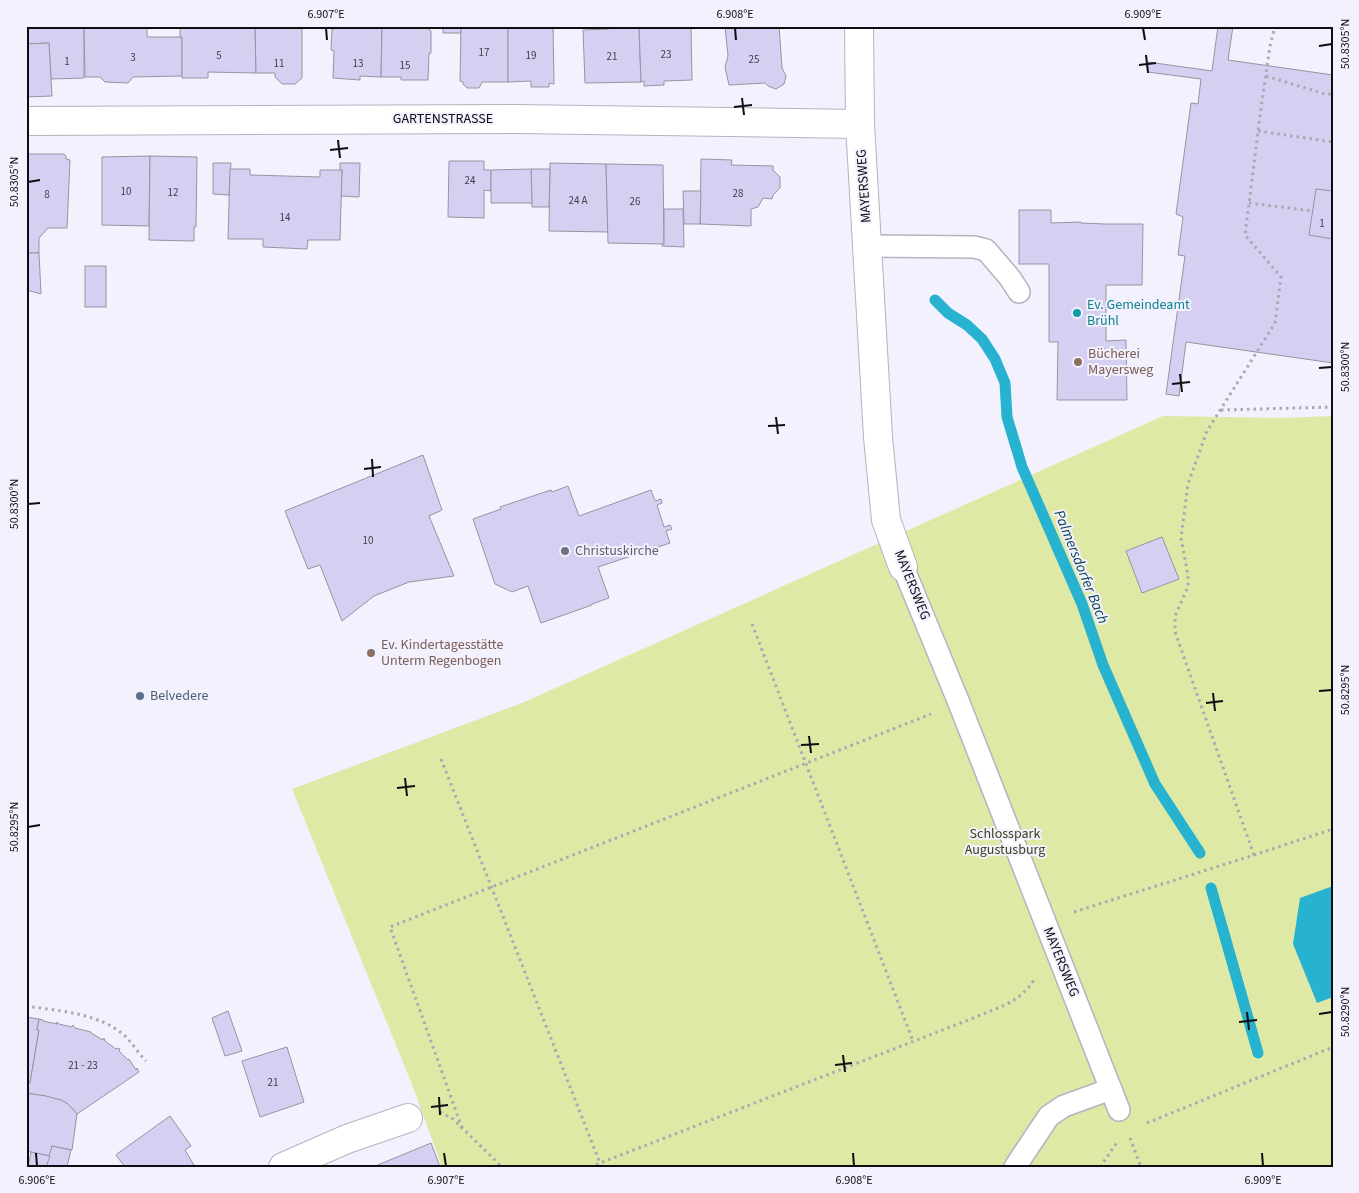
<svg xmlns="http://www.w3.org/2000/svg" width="1359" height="1193" viewBox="0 0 1359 1193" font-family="'Source Sans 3',sans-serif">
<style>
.green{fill:#dee9a6}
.water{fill:#27b2d0}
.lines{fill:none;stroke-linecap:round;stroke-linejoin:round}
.stream{stroke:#27b2d0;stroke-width:11}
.building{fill:#d5d0f2;stroke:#9694a0}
.lane-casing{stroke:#b5b3c0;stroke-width:24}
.street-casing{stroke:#b5b3c0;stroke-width:30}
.path{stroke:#aaa8b2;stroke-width:3;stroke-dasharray:2.5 4;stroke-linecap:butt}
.lane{stroke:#fff;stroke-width:21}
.street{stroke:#fff;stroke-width:28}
.ticks{fill:none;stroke:#0e0d11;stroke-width:2}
.culture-dot{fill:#0f9aa8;stroke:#f3f1fe;stroke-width:2}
.education-dot{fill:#8d6e63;stroke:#f3f1fe;stroke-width:2}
.worship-dot{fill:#6b7280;stroke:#f3f1fe;stroke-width:2}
.service-dot{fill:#5c6f8a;stroke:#f3f1fe;stroke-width:2}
.labels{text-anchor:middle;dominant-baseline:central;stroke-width:4;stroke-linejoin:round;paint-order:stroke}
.number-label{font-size:11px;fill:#403e49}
.street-label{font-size:14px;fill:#0e0d11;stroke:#f3f1fe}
.culture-label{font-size:14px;fill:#0d838f;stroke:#f3f1fe;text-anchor:start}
.education-label{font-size:14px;fill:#785e54;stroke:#f3f1fe;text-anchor:start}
.worship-label{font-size:14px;fill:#5b616d;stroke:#f3f1fe;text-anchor:start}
.service-label{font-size:14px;fill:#4e5e75;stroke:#f3f1fe;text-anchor:start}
.park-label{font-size:14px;fill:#3c411a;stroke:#f3f1fe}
.water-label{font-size:15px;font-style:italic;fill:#08434f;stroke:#f3f1fe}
.neatline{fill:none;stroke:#0e0d11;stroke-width:2}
.ticks-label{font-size:12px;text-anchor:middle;fill:#0e0d11}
</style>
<rect width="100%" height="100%" fill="#f3f1fe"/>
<polygon class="green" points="1163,416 1282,418 1333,416 1333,1167 442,1167 413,1087 292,789 522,703"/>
<polygon class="water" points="1333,886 1333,997 1317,1003 1293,944 1300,898"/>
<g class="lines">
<g class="stream">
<polyline points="935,300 948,313 967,325 982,339 995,359 1005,383 1007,417 1022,467 1082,604 1103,665 1155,784 1200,853"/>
<polyline points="1211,888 1258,1053"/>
</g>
</g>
<g class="building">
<polygon points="26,26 84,26 84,78 51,79 49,43 26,44"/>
<polygon points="84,26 147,26 147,37 182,37 182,76 133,77 128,83 105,82 100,77 85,77"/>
<polygon points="180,26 255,26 256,73 208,72 208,78 182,78 182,37 180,37"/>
<polygon points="255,26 302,26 302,78 295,84 282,84 275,77 275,73 256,73"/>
<polygon points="335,26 382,26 381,77 360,76 360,80 333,78 334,51 331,50 332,29 334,29"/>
<polygon points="382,26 429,26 429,30 431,31 431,53 429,53 428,80 401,80 401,77 381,77"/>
<rect x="443" y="26" width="18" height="7"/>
<polygon points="461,26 508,26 508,82 482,82 479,88 467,88 463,84 463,82 460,81"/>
<polygon points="508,26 553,26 554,84 549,83 549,87 531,87 531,81 508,82"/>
<polygon points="609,26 639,26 641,82 585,83 583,30 609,29"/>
<polygon points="639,26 691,26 692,80 664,81 664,85 644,86 644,81 641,82"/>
<polygon points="725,26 779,26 782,68 786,76 784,84 776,89 768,86 765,83 729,85 725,67 728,56"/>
<polygon points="1218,26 1233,26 1228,60 1333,75 1333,363 1186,342 1179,396 1166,394 1185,256 1178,255 1183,217 1176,214 1191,103 1198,104 1201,79 1148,72 1148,62 1212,71"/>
<polygon points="49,43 52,96 26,97 26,44"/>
<polygon points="26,154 64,154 66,156 66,159 70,160 67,228 48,228 39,238 39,253 26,253"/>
<polygon points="150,156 149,226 102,225 102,157"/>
<polygon points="150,156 197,157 196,227 194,227 194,241 149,240"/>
<polygon points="701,159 732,160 731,165 773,166 773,170 780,177 780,188 773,195 772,199 763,198 758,207 751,209 751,226 700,224"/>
<polygon points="449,161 484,161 484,170 491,170 491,191 484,190 484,218 448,217"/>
<polygon points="213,163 231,163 229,195 213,194"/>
<polygon points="340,163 360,163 359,197 341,196 342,170 340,171"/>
<polygon points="550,163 606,164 608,232 549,231"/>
<polygon points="606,164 663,165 664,244 608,243"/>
<polygon points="230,169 250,169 250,175 320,177 320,170 342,170 340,240 308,240 307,249 263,247 263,239 228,239"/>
<polygon points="531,169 550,169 549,207 532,207"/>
<polygon points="531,169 532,203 491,203 491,170"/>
<polygon points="1316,189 1333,191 1333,239 1309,235"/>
<polygon points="683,191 701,191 700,224 684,224"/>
<polygon points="664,209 683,209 684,247 662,246 662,244 664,244"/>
<polygon points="1019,210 1051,210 1051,223 1081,222 1081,223 1105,224 1143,224 1142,285 1106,285 1106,341 1126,340 1127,400 1057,400 1058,342 1049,342 1049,264 1019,264"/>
<polygon points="26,253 39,253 41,294 26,290"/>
<rect x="85" y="266" width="21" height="41"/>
<polygon points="423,455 442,510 429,516 454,576 409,582 374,596 342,621 320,565 308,569 285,511"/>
<polygon points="568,486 579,516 651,490 655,501 661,499 662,503 657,505 664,527 670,525 672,529 666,531 670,543 598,567 609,598 592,604 592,605 541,623 528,586 512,592 495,584 473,519 501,509 500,507 551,490 552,492"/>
<polygon points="1162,537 1179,579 1142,593 1126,551"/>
<polygon points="228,1011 242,1051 225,1056 212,1018"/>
<polygon points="26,1017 39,1019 37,1030 39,1030 30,1083 28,1083 26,1093 29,1094 26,1109"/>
<polygon points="39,1019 43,1020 43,1021 57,1024 56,1022 59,1024 72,1027 73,1025 75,1028 91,1032 91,1033 103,1040 104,1038 105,1041 116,1049 117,1048 120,1049 119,1051 128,1060 129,1059 136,1070 137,1068 139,1072 77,1114 68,1104 61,1100 27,1093 28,1083 30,1083 39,1030 37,1030"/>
<polygon points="287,1047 304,1102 260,1117 242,1061"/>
<polygon points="26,1093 46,1096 61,1100 68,1104 77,1114 72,1150 52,1146 50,1156 26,1151 26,1109 29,1094"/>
<polygon points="170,1116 191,1146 185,1150 195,1167 125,1167 116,1155 117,1154"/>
<polygon points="431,1143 440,1167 373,1167"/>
<polygon points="52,1146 71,1150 67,1167 46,1167"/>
<polygon points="31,1152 50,1156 46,1167 28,1167"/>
</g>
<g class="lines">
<defs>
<g id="lane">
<polyline points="868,246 974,247 986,250 1010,278 1019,292"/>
<polyline points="903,567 959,703 1119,1110"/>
<polyline points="1015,1167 1049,1116 1064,1106 1111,1089"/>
</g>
<g id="street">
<polyline points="859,26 860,124 878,437 886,520 903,567"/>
<polyline points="26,121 516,119 860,124"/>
<polyline points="283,1167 347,1139 408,1118"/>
</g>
</defs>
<use href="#lane" class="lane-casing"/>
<use href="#street" class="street-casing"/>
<g class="path">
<polyline points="1266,76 1325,94 1333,94"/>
<polyline points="1258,131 1333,142"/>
<polyline points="1249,203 1313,211"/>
<polyline points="1221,410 1333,407"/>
<polyline points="752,624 913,1041"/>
<polyline points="441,759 600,1163"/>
<polyline points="1254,855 1175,632 1175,616 1188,587 1188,575 1181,538 1188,484 1207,431 1275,323 1281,277 1245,235 1261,108 1270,46 1275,26"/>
<polyline points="1074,912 1254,855 1333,829"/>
<path d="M26 1006C59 1011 101 1013 126 1037 133 1044 139 1054 146 1061"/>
<polyline points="26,1016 28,1006"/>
<polyline points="440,1112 453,1119 502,1167"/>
<polyline points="1147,1123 1333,1047"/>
<polyline points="462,1128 390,927 931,714"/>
<polyline points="1130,1138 1141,1167"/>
<path d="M590 1167 976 1017C999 1007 1019 1003 1034 980"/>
<polyline points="1100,1167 1118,1141"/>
</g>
<use href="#lane" class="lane"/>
<use href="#street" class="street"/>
</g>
<path class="ticks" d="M326 28 327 40M735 28 736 40M1143 28 1145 40M1319 46 1332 44M1146 55 1148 73M1139 65 1156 63M742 98 744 115M734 107 752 105M338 140 340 158M330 150 348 148M28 182 40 180M1319 368 1332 367M1180 374 1182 392M1172 384 1190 382M776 417 778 434M768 426 785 425M372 459 373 477M364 469 381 467M28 504 40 503M1319 691 1332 690M1213 693 1215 711M1206 703 1223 701M809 736 811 753M801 745 819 744M405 778 407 796M397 788 415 786M28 827 40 825M1247 1012 1249 1030M1319 1014 1332 1012M1239 1022 1257 1020M843 1055 845 1072M835 1065 852 1063M439 1097 440 1115M431 1107 448 1105M36 1153 37 1166M444 1153 446 1166M853 1153 854 1166M1262 1153 1263 1166"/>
<circle class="culture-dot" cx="1077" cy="313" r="5"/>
<g class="education-dot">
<circle cx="1078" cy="362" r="5"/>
<circle cx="371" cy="653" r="5"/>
</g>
<circle class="worship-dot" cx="565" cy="551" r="5"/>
<circle class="service-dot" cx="140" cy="696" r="5"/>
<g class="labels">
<g class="number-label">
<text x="484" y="52">17</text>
<text x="666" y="54">23</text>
<text x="219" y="55">5</text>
<text x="531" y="55">19</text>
<text x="612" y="56">21</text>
<text x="133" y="57">3</text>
<text x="754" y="59">25</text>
<text x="67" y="61">1</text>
<text x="279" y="63">11</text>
<text x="358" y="63">13</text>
<text x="405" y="65">15</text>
<text x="470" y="180">24</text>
<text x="126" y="191">10</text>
<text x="173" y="192">12</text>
<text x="738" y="193">28</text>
<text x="47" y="194">8</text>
<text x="578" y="200">24 A</text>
<text x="635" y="201">26</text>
<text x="285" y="217">14</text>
<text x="1322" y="223">1</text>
<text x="368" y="540">10</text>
<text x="83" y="1065">21 - 23</text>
<text x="273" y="1082">21</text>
</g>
<g class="street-label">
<text x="443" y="119">GARTENSTRASSE</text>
<text transform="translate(864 186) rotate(-94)">MAYERSWEG</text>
<text transform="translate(912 585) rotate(68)">MAYERSWEG</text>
<text transform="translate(1061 962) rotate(68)">MAYERSWEG</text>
</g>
<g class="culture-label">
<text x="1087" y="305">Ev. Gemeindeamt<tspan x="1087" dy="16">Brühl</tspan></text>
</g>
<g class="education-label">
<text x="1088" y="354">Bücherei<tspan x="1088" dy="16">Mayersweg</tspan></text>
<text x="381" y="645">Ev. Kindertagesstätte<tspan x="381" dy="16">Unterm Regenbogen</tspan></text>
</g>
<g class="worship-label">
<text x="575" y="551">Christuskirche</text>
</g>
<g class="service-label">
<text x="150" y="696">Belvedere</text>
</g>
<g class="park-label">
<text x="1005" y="834">Schlosspark<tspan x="1005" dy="16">Augustusburg</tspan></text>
</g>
<g class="water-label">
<text transform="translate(1081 567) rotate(68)">Palmersdorfer Bach</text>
</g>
</g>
<rect width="1359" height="1193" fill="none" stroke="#f3f1fe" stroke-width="55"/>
<rect x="28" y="28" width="1304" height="1138" class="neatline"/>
<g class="ticks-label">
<text x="326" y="18">6.907°E</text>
<text x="735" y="18">6.908°E</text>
<text x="1143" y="18">6.909°E</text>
<text transform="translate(1345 44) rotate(-90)" y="4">50.8305°N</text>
<text transform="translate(14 182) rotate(-90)" y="4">50.8305°N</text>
<text transform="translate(1345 367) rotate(-90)" y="4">50.8300°N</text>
<text transform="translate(14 504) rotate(-90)" y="4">50.8300°N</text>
<text transform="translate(1345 690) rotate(-90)" y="4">50.8295°N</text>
<text transform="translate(14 827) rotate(-90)" y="4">50.8295°N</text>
<text transform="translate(1345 1012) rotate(-90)" y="4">50.8290°N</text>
<text x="37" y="1184">6.906°E</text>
<text x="446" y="1184">6.907°E</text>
<text x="854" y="1184">6.908°E</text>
<text x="1263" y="1184">6.909°E</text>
</g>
</svg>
